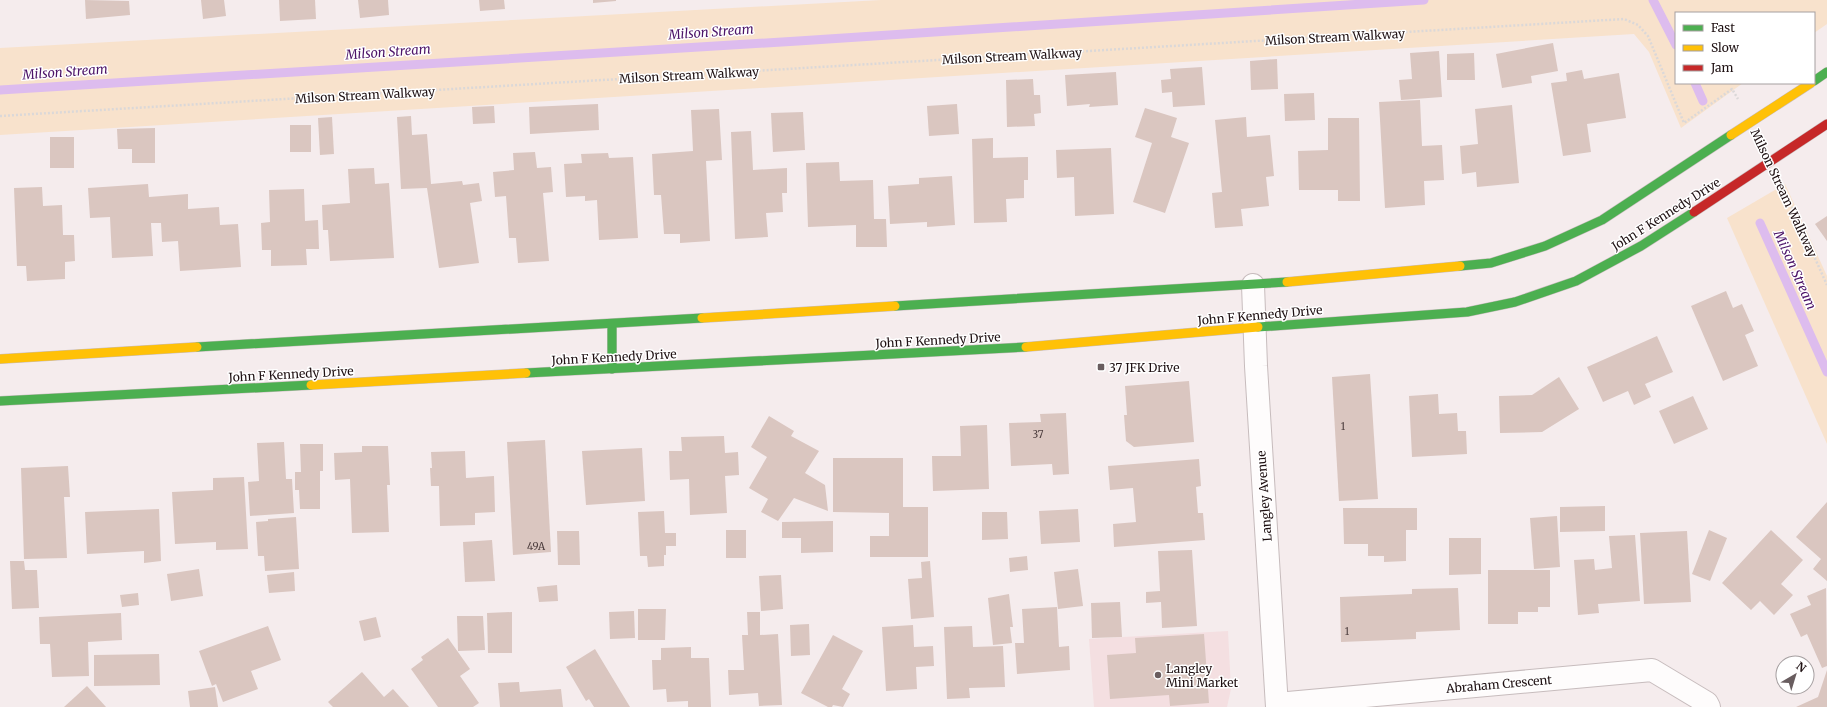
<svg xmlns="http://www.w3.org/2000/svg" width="1827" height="707" viewBox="0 0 1827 707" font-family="Merriweather,serif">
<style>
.built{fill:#f4dfe1}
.green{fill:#f8e2cc}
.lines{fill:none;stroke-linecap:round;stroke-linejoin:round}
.stream{stroke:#ddbcee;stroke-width:9}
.building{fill:#dac6c0}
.street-casing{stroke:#c7bcbd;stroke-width:24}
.fast-casing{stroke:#c7bcbd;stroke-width:10}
.slow-casing{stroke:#c7bcbd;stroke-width:10}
.jam-casing{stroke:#c7bcbd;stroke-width:10}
.path{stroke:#dbd8d8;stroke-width:2.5;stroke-dasharray:2 2;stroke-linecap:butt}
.street{stroke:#fefcfc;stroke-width:22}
.fast{stroke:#4caf50;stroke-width:9}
.slow{stroke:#ffc107;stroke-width:9}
.jam{stroke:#c62828;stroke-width:9}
.poi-dot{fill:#695d5f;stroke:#fff;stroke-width:1.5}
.labels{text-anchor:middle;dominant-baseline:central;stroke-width:3;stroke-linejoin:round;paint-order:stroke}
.number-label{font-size:10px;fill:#4d3e3e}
.street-label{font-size:12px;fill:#1e1012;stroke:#fff}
.poi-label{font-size:12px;fill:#1e1012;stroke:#fff;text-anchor:start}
.water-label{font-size:13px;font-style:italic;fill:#4c1468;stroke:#fff}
</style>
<rect width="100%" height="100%" fill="#f5eced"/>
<polygon class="built" points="1228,631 1231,689 1227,707 1094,707 1089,639"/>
<g class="green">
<polygon points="881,0 1827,0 1827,24 1814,33 1814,13 1676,13 1676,83 1743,83 1681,128 1649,52 1634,34 0,135 0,48"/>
<polygon points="1785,184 1827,276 1827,444 1727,218"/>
</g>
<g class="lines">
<g class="stream">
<polyline points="1653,0 1676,45"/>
<polyline points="1695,83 1703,101"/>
<polyline points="0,90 798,41 1424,0"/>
<polyline points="1760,223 1827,372"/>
</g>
</g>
<g class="building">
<polygon points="85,0 129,1 130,15 86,19"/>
<polygon points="201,0 224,0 226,16 203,19"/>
<polygon points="279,0 315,0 316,19 280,21"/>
<polygon points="358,0 388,0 389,15 360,18"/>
<polygon points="479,0 504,0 505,9 480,11"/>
<polygon points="593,0 616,0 616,1 593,3"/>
<polygon points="1553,43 1558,71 1531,76 1532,83 1502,88 1496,54"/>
<polygon points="1439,51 1442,97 1401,100 1399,80 1412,79 1410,53"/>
<polygon points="1474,53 1475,80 1447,80 1447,54"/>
<polygon points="1277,59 1278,89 1251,90 1250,61"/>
<polygon points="1202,67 1205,105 1173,107 1172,92 1162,93 1161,80 1171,79 1170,69"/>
<polygon points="1582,70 1584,79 1619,73 1626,118 1587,124 1591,152 1563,156 1551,83 1567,81 1566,73"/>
<polygon points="1116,72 1118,105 1089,107 1090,104 1067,106 1065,75"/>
<polygon points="1033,79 1034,95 1040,95 1041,113 1034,114 1035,126 1007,127 1006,80"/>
<polygon points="1314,93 1315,120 1285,121 1284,94"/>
<polygon points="1420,100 1422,146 1442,145 1444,180 1424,181 1425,205 1385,208 1379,102"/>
<polygon points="598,104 599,130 530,134 529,107"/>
<polygon points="957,104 959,134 929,136 927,106"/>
<polygon points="1512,105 1519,183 1477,187 1476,172 1462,174 1460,146 1478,144 1475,109"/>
<polygon points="494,106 495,123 473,124 472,107"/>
<polygon points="1145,108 1177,118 1171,137 1189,143 1165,213 1133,202 1152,143 1135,137"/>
<polygon points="719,109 722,160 706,161 710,241 680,243 680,234 664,234 661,195 654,195 652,154 693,151 691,110"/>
<polygon points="803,112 805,150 773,152 771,113"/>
<polygon points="411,116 412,135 427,134 431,184 462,181 463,185 479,183 482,201 470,203 479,263 439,268 427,188 401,189 397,117"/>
<polygon points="332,117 334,154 320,155 318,118"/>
<polygon points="1246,117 1247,137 1270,135 1274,176 1266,177 1269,206 1241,209 1243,226 1215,228 1212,193 1222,192 1215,120"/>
<polygon points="1328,118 1359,118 1360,201 1338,201 1338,190 1299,190 1298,151 1328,150"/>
<rect x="290" y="125" width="21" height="27"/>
<polygon points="155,128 155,163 132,163 132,149 118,149 117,129"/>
<polygon points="751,131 753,170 787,168 787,193 782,193 783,212 766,213 768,237 735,239 731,132"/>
<rect x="50" y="137" width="24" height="31"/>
<polygon points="993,138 993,158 1028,157 1028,180 1024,180 1024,198 1006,199 1007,222 974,223 972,139"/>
<polygon points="1111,148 1114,214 1075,216 1074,177 1057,178 1056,150"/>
<polygon points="535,152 537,168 551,167 553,192 543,193 549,261 518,263 516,238 509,238 506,196 495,197 493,172 514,170 513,153"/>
<polygon points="608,153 609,158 633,157 638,238 599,240 597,200 585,201 585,196 566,197 564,164 582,163 581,154"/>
<polygon points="839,162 840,181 873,180 874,219 886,219 887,247 856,247 856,225 808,227 806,163"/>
<polygon points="374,168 375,184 389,183 394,258 330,261 328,230 323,230 322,205 350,203 348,169"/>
<polygon points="952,176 955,225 927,227 927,222 890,224 888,186 919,184 919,178"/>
<polygon points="148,184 149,197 188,194 188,209 219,207 220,225 238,224 241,267 180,271 178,241 162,242 161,223 151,223 153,256 112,258 110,217 90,218 88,188"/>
<polygon points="42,187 43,206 62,205 63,235 74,235 75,261 65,262 65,279 27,281 26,266 17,266 14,188"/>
<polygon points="304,189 305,221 318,220 319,249 306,249 307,265 271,266 271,250 262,250 261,223 270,222 269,190"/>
<polygon points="1827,216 1827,241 1815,224"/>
<polygon points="1726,291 1733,308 1742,304 1754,331 1745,335 1758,366 1723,381 1691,306"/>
<polygon points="1657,336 1673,372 1645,384 1651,397 1634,405 1628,391 1603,402 1587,367"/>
<polygon points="1370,374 1378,499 1339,501 1332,377"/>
<polygon points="1559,377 1579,409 1542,432 1500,433 1499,396 1532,395"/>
<polygon points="1189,381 1194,442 1134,447 1126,441 1124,415 1127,415 1125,386"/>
<polygon points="1438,394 1439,414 1457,413 1458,431 1466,431 1467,454 1412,457 1409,396"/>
<polygon points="1693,396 1708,429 1674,444 1659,411"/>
<polygon points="1066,413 1069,474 1053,475 1052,464 1011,466 1009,423 1041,422 1040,414"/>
<polygon points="769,416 794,431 791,436 819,451 805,473 825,485 828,511 794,498 778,521 761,512 768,499 749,488 767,457 751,447"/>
<polygon points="987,425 989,489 933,491 932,456 961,456 960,426"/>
<polygon points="724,436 725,453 738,452 739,475 725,476 727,513 690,515 689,479 670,480 669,451 682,451 681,437"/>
<polygon points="545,440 551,552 513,555 507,442"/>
<polygon points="284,442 286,479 292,479 294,513 250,516 248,482 259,481 257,443"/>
<polygon points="300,444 323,444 323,471 320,471 320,509 300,509 299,490 295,490 295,472 301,472"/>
<polygon points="362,446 388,446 390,485 387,485 389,532 352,533 350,479 335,480 334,453 362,452"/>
<polygon points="642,448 645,501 586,505 582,451"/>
<polygon points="465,451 466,478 494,476 495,512 475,513 475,525 440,526 439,486 431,486 430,468 432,468 431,452"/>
<polygon points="833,458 903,458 903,507 928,507 928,557 870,557 870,536 889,536 889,513 833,512"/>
<polygon points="1199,459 1201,486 1196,487 1198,513 1203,513 1205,540 1114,547 1113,524 1136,522 1133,488 1110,490 1108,466"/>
<polygon points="68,466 70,497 64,497 67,558 24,559 21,468"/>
<polygon points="244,477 248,549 216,550 216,542 175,544 172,492 213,490 213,478"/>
<polygon points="1827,502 1827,581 1813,569 1821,559 1796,537"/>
<polygon points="1605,506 1605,531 1560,532 1560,507"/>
<polygon points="1343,508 1417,508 1417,530 1406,530 1406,561 1384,562 1384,556 1368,556 1368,544 1344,544"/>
<polygon points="159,509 161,561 144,563 144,551 87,554 85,512"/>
<polygon points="1078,509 1080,542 1041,544 1039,511"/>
<polygon points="664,511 665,533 676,533 676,546 666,546 666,555 664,555 664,566 648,567 647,556 640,556 638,512"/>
<polygon points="982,512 1007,512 1008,539 982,540"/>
<polygon points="1557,516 1560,567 1534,569 1530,518"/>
<polygon points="296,517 299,569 265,571 264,556 258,556 256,522 268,521 268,519"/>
<polygon points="833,521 833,552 801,553 801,538 782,538 782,522"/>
<rect x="726" y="530" width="20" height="28"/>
<polygon points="1709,530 1727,538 1710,581 1692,574"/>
<polygon points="1771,530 1803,560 1781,584 1793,595 1774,615 1760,601 1751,610 1722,583"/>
<polygon points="557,531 579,531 580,565 558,565"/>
<polygon points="1687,531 1691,602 1644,604 1640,533"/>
<polygon points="1635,535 1640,601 1598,604 1599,613 1578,615 1574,560 1594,559 1595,570 1612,568 1609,536"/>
<polygon points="1449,538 1481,538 1481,574 1449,575"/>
<polygon points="492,540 495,581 465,582 463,542"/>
<polygon points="1192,550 1197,626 1162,628 1161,602 1146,603 1146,592 1160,591 1158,551"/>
<polygon points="1027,556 1028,570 1010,572 1009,558"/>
<polygon points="10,561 24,561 25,570 37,570 39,608 12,609"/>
<polygon points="930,561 934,617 911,619 908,579 922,578 921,562"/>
<polygon points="199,569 203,596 171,601 167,574"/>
<polygon points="1078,569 1083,606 1058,609 1054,572"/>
<polygon points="1488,570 1550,570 1550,607 1538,607 1538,612 1518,612 1518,624 1488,624"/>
<polygon points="294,572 295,591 269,593 267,575"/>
<polygon points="781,575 783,609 761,611 759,576"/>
<polygon points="557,585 558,601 539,602 537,587"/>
<polygon points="1458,588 1460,630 1416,632 1416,639 1341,642 1340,597 1412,594 1412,589"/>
<polygon points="1826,588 1827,666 1822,668 1807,634 1801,637 1790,614 1811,605 1807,596"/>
<polygon points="138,593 139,605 122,607 120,595"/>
<polygon points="1009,594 1013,627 1010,627 1012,643 993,645 988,598"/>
<polygon points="1120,602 1122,637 1092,638 1091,603"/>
<polygon points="1057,607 1059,647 1069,646 1070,670 1017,674 1015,643 1024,643 1022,609"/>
<polygon points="638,609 666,609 665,640 638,640"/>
<polygon points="634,611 635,638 610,639 609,612"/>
<polygon points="512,612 512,653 488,653 487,613"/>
<polygon points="747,612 760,612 760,635 778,634 782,705 759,706 758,693 729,695 728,670 744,670 742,635 748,635"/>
<polygon points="121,613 122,640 88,642 89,676 52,677 50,644 40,644 39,617"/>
<polygon points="457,616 483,616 485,650 458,651"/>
<polygon points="376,617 381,637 364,641 359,621"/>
<polygon points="809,624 810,655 791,656 790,625"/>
<polygon points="913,625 914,647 933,646 934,666 916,667 917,689 886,691 882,627"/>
<polygon points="268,626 281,660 251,671 258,689 223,702 216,684 212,686 199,651"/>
<polygon points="972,626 973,647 1003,646 1005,687 969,688 970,698 947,699 944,627"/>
<polygon points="1204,634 1209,703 1170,706 1169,695 1110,699 1107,655 1136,653 1135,638"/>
<polygon points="833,635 863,651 842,689 850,694 843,707 833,705 832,707 828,707 801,693"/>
<polygon points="448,638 470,669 460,676 479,703 473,707 438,707 411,669 423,660 421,657"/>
<polygon points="691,647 691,658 709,658 711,707 688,707 688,701 667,702 666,689 653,690 652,660 661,660 661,648"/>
<polygon points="595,649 630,707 594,707 589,699 586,701 566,667"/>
<polygon points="159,654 160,685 94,686 94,655"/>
<polygon points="1827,670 1827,707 1796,707 1818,697"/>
<polygon points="362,672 384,697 393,689 409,707 333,707 328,702"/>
<polygon points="519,682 520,692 561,689 563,707 500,707 498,683"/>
<polygon points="87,686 106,707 64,707"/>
<polygon points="215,687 218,707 190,707 188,691"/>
</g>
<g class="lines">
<defs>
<g id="street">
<polyline points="1253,285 1256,366 1277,707"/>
<polyline points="1277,704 1652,670 1707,703 1709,707"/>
</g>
<g id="fast">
<polyline points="1814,81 1827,72"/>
<polyline points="1460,266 1491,263 1545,246 1602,220 1731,135"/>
<polyline points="895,306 1287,282"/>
<polyline points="612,324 612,369"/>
<polyline points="1258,327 1467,312 1515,302 1576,281 1641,246 1694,212"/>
<polyline points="197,347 702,318"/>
<polyline points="526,373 1026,347"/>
<polyline points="0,401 311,385"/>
</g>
<g id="slow">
<polyline points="1731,135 1811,83"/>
<polyline points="1287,282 1460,266"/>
<polyline points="702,318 895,306"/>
<polyline points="1026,347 1258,327"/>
<polyline points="0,359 197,347"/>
<polyline points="311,385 526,373"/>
</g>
<polyline id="jam" points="1694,212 1827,124"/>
</defs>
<use href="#street" class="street-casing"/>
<use href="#fast" class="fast-casing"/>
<use href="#slow" class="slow-casing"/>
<use href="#jam" class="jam-casing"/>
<g class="path">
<polyline points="0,116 1624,19 1638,25 1648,36 1684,123 1732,89 1738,99"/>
<polyline points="1782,185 1827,285"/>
</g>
<use href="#street" class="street"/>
<use href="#fast" class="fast"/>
<use href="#slow" class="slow"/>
<use href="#jam" class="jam"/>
</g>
<g class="poi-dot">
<rect x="1097" y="363" width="8" height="8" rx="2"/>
<circle cx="1158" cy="675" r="4"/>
</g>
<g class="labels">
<g class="number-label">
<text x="1343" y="426">1</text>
<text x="1038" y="434">37</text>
<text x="536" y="546">49A</text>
<text x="1347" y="631">1</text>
</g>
<g class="street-label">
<text transform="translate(1335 37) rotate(-3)">Milson Stream Walkway</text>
<text transform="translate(1012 56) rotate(-3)">Milson Stream Walkway</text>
<text transform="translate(689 75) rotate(-3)">Milson Stream Walkway</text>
<text transform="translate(365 95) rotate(-3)">Milson Stream Walkway</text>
<text transform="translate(1784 193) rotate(65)">Milson Stream Walkway</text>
<text transform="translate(1666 214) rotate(-32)">John F Kennedy Drive</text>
<text transform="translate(1260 315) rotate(-5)">John F Kennedy Drive</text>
<text transform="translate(938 340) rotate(-3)">John F Kennedy Drive</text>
<text transform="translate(614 357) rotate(-3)">John F Kennedy Drive</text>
<text transform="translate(291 374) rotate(-3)">John F Kennedy Drive</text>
<text transform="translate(1264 496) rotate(-94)">Langley Avenue</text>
<text transform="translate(1499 684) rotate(-5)">Abraham Crescent</text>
</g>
<g class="poi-label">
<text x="1109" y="367">37 JFK Drive</text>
<text x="1166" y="668">Langley<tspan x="1166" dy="14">Mini Market</tspan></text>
</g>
<g class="water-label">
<text transform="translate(711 32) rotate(-4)">Milson Stream</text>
<text transform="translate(388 52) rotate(-4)">Milson Stream</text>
<text transform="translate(65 72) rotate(-4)">Milson Stream</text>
<text transform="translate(1795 270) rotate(66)">Milson Stream</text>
</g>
</g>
<rect x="1675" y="12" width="140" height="72" fill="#ffffff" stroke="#a59fa0"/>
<rect x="1683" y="25" width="20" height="6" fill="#4caf50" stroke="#a59fa0"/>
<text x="1711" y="32" font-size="12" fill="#1e1012">Fast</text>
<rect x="1683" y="45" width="20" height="6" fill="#ffc107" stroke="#a59fa0"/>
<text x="1711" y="52" font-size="12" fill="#1e1012">Slow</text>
<rect x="1683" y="65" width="20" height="6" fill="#c62828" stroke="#a59fa0"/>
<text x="1711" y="72" font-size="12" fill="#1e1012">Jam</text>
<g transform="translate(1795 675) rotate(38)"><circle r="19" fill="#ffffff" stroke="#a59fa0"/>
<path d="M0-3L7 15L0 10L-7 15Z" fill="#695d5f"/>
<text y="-6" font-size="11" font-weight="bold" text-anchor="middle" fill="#1e1012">N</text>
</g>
</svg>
